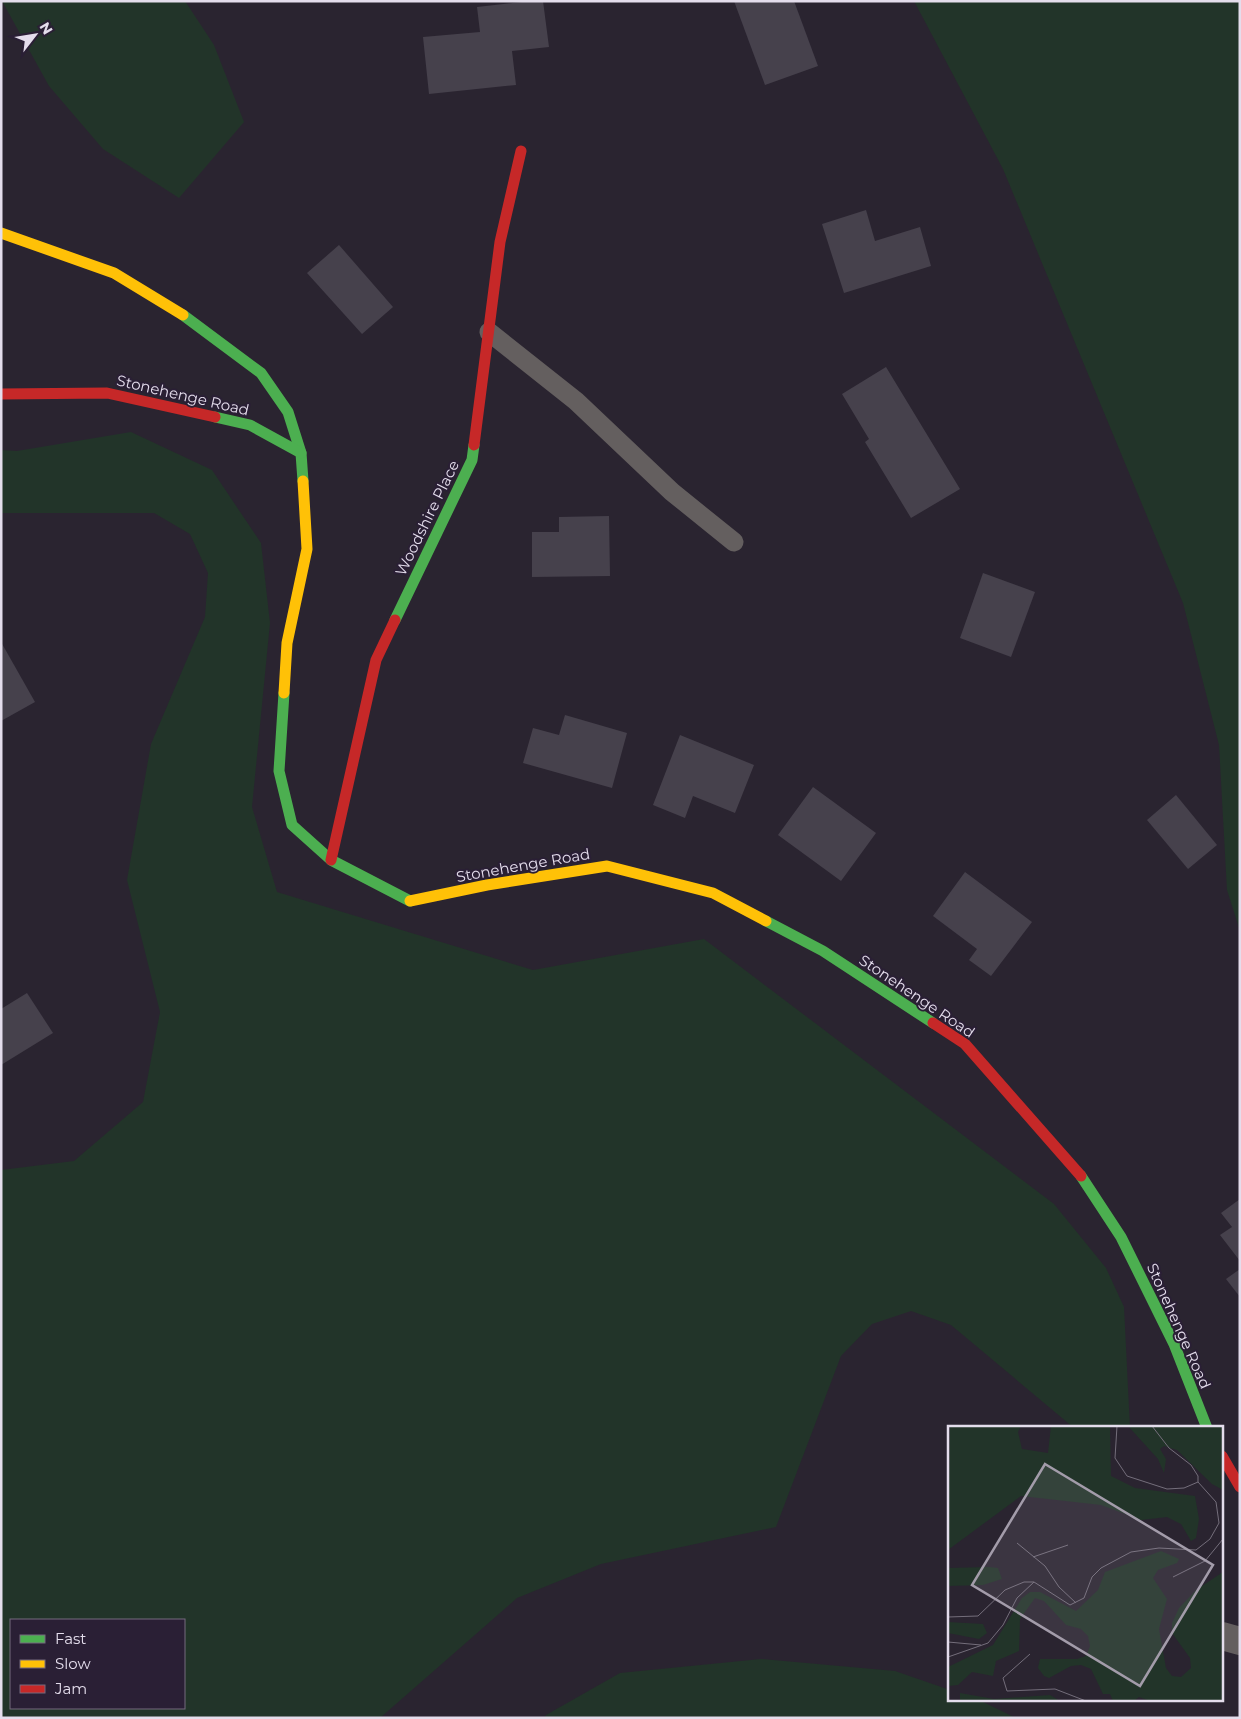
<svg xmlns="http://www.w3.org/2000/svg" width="1241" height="1719" viewBox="0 0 1241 1719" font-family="Montserrat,sans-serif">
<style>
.green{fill:#223429;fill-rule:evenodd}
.building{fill:#46414c}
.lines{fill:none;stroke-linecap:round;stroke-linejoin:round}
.lane{stroke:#645f5f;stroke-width:19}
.street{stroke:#645f5f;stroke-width:28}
.fast{stroke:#4caf50;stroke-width:11}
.slow{stroke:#ffc107;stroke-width:11}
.jam{stroke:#c62828;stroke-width:11}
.labels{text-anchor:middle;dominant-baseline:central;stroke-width:4;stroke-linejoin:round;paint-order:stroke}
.street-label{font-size:15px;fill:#e4ddec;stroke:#2a1f35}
.inset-road{fill:none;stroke:#746e7b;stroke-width:1}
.view{fill:#a39caa;fill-opacity:0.15;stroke:#a39caa;stroke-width:2.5}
.inset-edge{fill:none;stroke:#e4ddec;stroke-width:2.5}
</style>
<rect width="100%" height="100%" fill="#2a2430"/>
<g class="green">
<polygon points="2,1 185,1 214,45 244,122 179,198 103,149 49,86"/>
<polygon points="914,1 1240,1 1240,931 1227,890 1219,745 1183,603 1003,169"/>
<path d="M131 432 212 470 261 543 270 623 252 807 277 892 533 970 704 939 1054 1204 1106 1268 1124 1307 1130 1428H1074L951 1325 911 1311 872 1324 841 1356 776 1527 601 1564 517 1598 380 1718H1V1170L74 1161 143 1102 160 1012 127 880 151 744 205 617 208 573 190 534 154 513H1V450L17 451ZM11 1620H184V1708H11Z"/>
<polygon points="761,1659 895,1671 950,1690 950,1700 979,1700 1016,1718 544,1718 546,1715 620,1673"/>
</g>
<g class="building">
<polygon points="531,1 543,1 549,47 512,51 516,85 429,94 423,37 480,32 477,7"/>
<polygon points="734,1 794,1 818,66 765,85"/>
<polygon points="866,210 875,241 920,227 931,266 844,293 822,224"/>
<polygon points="339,245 393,307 362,334 307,273"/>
<polygon points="886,367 960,489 911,518 865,442 869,439 842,394"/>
<polygon points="609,516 610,576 532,577 532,532 559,532 559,517"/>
<polygon points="983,573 1035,592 1011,657 960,638"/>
<polygon points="1,642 35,702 1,721"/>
<polygon points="565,715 627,733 612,788 523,763 533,728 559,735"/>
<polygon points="680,735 754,765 735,813 693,796 685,818 653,805"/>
<polygon points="813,787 876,833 841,881 778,835"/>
<polygon points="1176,795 1217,845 1188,869 1147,820"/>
<polygon points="965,872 1032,922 991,976 969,960 977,949 933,916"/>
<polygon points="27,993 53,1033 1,1065 1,1009"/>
<polygon points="1240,1199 1240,1261 1220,1235 1232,1227 1221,1213"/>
<polygon points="1240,1269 1240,1297 1226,1279"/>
</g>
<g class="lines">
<polyline class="lane" points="489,332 576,401 672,492 734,542"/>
<polyline class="street" points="1222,1636 1240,1641"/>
<g class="fast">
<polyline points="183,315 261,373 288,412 301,453 303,481"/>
<polyline points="215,417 250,425 301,453"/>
<polyline points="395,620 472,460 474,445"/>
<polyline points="284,693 279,771 292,825 331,860 410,901"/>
<polyline points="766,921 823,951 933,1023"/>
<polyline points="1081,1176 1121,1237 1174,1344 1207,1428"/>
</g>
<g class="slow">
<polyline points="1,233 114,273 183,315"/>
<polyline points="284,693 287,643 307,549 303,481"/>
<polyline points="410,901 487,885 607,866 713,893 766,921"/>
</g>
<g class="jam">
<polyline points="1,394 107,393 215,417"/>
<polyline points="474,445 500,242 521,151"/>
<polyline points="331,860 376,660 395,620"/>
<polyline points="933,1023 965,1044 1081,1176"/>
<polyline points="1222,1456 1240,1487"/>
</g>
</g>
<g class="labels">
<g class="street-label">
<text transform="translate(183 395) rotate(13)">Stonehenge Road</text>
<text transform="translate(427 518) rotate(-64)">Woodshire Place</text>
<text transform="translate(523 865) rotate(-10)">Stonehenge Road</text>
<text transform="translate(917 996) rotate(34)">Stonehenge Road</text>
<text transform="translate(1179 1326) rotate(66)">Stonehenge Road</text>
</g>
</g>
<g transform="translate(948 1426)">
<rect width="275" height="275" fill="#2a2430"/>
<path d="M2 0H73L70 6 74 23 100 27 103 0H162L163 50 187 62 247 70 251 93 248 112 243 115 233 98 219 91 193 94 153 79 73 70 0 124ZM180 0H275V64L264 58 229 24 216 20 212 23 218 33 216 47 210 33ZM213 125 231 133 229 137 210 144 205 152 219 173 211 203 218 242 224 250 233 251 243 242 242 232 224 207V197L231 182 248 164 275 146V275H202L191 271 186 275H165L162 268H155L143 243 133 239 123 240 101 252 96 250 90 242 92 233H129L138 230 142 220 140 210 133 203 118 199 96 175 87 172 72 193 71 225 48 235 45 250 24 246 10 259 0 260V241L45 219 74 172 82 166H92L128 185 150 164 157 146ZM41 141 50 142 54 153 35 159 0 160V142ZM0 196 35 198 39 207 31 213 0 207ZM12 267 46 273 102 269 112 275H12Z" fill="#223429"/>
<path class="inset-road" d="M169 0 167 32 179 50 219 63 236 62 250 56M204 0 221 22 243 39 250 50V56M69 117 97 140 111 161 128 177M85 131 120 119M225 151 257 135 275 113M0 191 30 190 57 164 76 156H86L122 179 136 172 144 151 153 142 183 126 211 122 248 124 262 113 271 97 268 76 250 56M0 216 33 219M82 228 55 252 59 265 107 263 138 275M0 231 40 217 55 199 69 172 86 156"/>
<path class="view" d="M97 38 265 139 192 260 24 159Z"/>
<rect width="275" height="275" class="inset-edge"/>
</g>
<rect width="1241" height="1719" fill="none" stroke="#e4ddec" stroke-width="5"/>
<rect x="10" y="1619" width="175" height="90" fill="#2a1f35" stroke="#746b7e"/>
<rect x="20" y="1635" width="25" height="8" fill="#4caf50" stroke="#746b7e"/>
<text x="55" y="1644" font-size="15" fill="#e4ddec">Fast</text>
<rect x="20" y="1660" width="25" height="8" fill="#ffc107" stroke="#746b7e"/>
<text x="55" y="1669" font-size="15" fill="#e4ddec">Slow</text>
<rect x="20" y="1685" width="25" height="8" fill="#c62828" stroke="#746b7e"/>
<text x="55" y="1694" font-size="15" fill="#e4ddec">Jam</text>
<g transform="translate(35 35) rotate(59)" stroke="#2a1f35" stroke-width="4" paint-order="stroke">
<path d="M0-4L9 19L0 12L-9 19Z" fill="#e4ddec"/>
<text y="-8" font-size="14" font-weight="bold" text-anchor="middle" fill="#e4ddec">N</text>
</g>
</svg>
